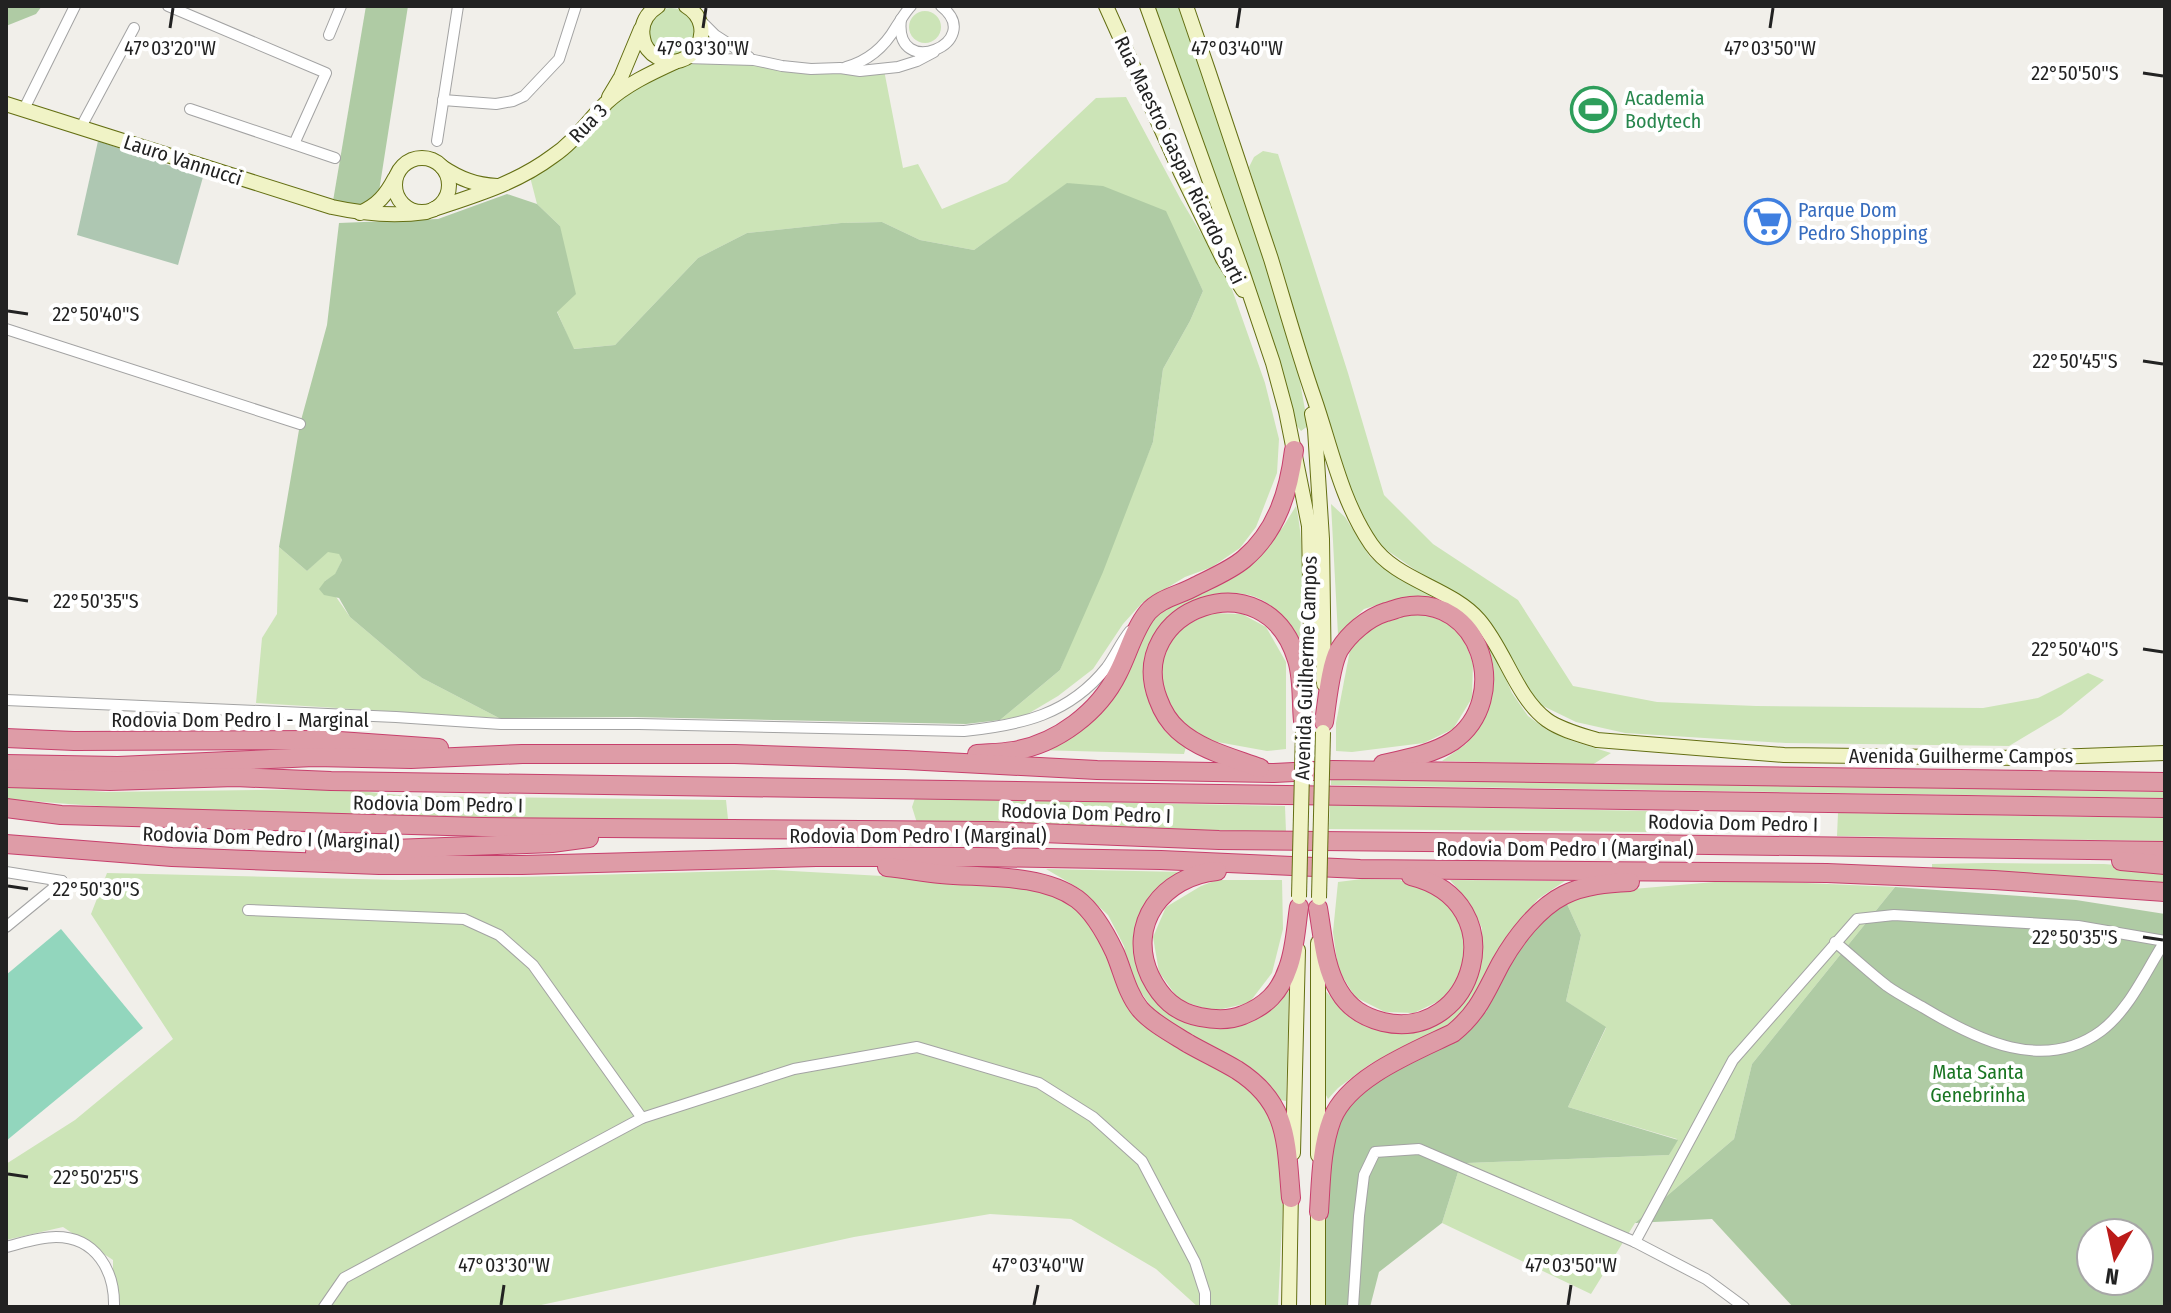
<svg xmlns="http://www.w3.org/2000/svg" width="2171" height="1313" viewBox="0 0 2171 1313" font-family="'Fira Sans Condensed',sans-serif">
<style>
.grass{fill:#cce4b7}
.forest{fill:#afcba4;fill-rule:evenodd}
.cemetery{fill:#aec7b2}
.pitch{fill:#92d6bd}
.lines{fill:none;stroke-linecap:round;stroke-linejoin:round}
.street-casing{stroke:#a3a3a3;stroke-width:12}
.secondary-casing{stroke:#646f13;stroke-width:16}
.highway-casing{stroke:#c73f6c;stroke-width:20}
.street{stroke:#fff;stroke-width:10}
.secondary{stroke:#f0f3c6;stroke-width:14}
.highway{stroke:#de9ca7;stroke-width:18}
.secondary-bridge-casing{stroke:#646f13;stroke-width:16;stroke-linecap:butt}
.secondary-bridge{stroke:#f0f3c6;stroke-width:14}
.ticks{fill:none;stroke:#222;stroke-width:3}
.labels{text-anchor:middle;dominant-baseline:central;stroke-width:8;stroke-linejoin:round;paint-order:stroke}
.leisure-label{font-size:20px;fill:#27864d;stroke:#fff;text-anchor:start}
.street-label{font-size:20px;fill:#222;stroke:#fff}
.shop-label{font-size:20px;fill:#366cbe;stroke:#fff;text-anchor:start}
.park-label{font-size:20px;fill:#1a7623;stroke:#fff}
.ticks-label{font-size:20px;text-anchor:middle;fill:#222;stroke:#fff;stroke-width:8;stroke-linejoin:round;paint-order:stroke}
</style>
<rect width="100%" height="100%" fill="#f1efea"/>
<g class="grass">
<polygon points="1151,6 1180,6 1265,264 1298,371 1308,426 1301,431 1297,426 1283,374"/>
<circle cx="671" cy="32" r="24"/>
<circle cx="925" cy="27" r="16"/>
<polygon points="675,62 884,70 903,168 918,164 942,209 1007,182 1096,98 1126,97 1181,200 1228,278 1265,383 1279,439 1277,473 1256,527 1240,548 1212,567 1185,577 1142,603 1123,624 1093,669 1058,696 1026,715 1000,720 1060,670 1153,442 1163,369 1190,321 1203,291 1183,250 1068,183 974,250 920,240 882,222 841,223 747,233 698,258 615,345 573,349 557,311 560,226 537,204 529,173 603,107"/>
<polygon points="1263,151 1278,154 1348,373 1384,495 1433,544 1518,600 1573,686 1657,702 1756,706 1983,708 2038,698 2088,673 2104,680 2061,715 2009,746 1786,743 1625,733 1576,722 1541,705 1520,677 1491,623 1470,603 1434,583 1378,544 1341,472 1249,167 1254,157"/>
<polygon points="1331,504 1345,517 1370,557 1392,574 1468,613 1496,656 1512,693 1528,716 1547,730 1572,741 1611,753 1592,765 1442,761 1466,744 1482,723 1492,687 1490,656 1482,637 1434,600 1397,599 1364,609 1338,635"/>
<path d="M1296 506C1306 551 1301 599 1300 645 1292 627 1279 608 1260 599 1225 581 1163 609 1150 645 1145 659 1145 673 1147 688 1149 703 1155 721 1166 732 1172 738 1180 742 1186 747L1184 754 1037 750 1079 729 1151 617 1258 554 1283 527Z"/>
<polygon points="279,547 307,571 328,551 339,553 342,560 335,575 325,581 350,617 422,678 499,718 256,703 262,638 277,614"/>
<polygon points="1211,613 1242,614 1266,627 1286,662 1286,749 1267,751 1201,739 1175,716 1160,686 1163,652 1182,627"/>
<polygon points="1423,614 1459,627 1473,663 1472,698 1453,729 1424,743 1352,752 1336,751 1336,723 1351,645 1380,618"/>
<polygon points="1331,778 2165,792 2165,798 1331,785"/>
<path d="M6 785 106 792 340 789 408 796 726 800 728 819C488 819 246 820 6 799Z"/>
<polygon points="915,798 1285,806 1286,832 917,823 912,807"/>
<polygon points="1330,805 1651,811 1649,832 1329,829"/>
<polygon points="1838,813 2165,818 2165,841 1837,836"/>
<polygon points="1986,863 2104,864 2165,869 2165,884 1932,868 1932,864"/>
<polygon points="1046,869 1180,872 1162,884 1149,907 1138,962 1190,1021 1272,1007 1289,991 1286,1101 1280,1100 1258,1073 1224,1053 1187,1034 1152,1008 1131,978 1124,946 1108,915 1080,889"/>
<polygon points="774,870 1043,885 1087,911 1134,999 1246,1077 1286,1140 1278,1307 1198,1307 1156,1269 1071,1219 990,1214 854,1237 532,1307 113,1307 113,1260 63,1227 6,1240 6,1164 75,1120 173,1039 91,914 107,873 401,880"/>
<polygon points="1362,879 1400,880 1448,900 1467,937 1461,976 1441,1000 1414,1013 1385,1012 1355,997 1338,969 1333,932 1338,882"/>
<polygon points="1217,880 1282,880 1283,929 1272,973 1249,1003 1213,1011 1179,1000 1159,972 1153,937 1166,907 1201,886"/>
<polygon points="1450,880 1565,881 1538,899 1505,939 1471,1004 1448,1028 1370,1064 1338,1088 1328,1099 1323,1089 1322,987 1337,1004 1406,1030 1470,987 1481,959 1482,928 1469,902"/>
<polygon points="1738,880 1895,887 1752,1064 1734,1139 1635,1223 1591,1294 1442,1223 1459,1169 1467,1163 1669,1155 1677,1139 1568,1107 1606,1028 1566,1001 1581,935 1563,895"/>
</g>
<g class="forest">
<polygon points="6,6 42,6 36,14 6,26"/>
<polygon points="366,6 408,6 377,204 332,207"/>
<polygon points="1067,183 1103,186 1166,211 1203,291 1190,321 1163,369 1153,442 1103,572 1060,670 1000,720 966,724 632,717 499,718 422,678 350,617 339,598 324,595 319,589 325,581 335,574 342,560 339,554 328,552 307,571 279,547 300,424 327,325 339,223 438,219 507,194 537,204 560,226 576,294 557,312 574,349 615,345 698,258 747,233 841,223 882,222 920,240 974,250"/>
<path d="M1895 887 2076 900 2165 914V1307H1793L1712 1219 1635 1223 1734 1139 1752 1064ZM2091 1233H2139V1281H2091Z"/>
<polygon points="1563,895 1581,935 1566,1001 1606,1027 1568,1107 1678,1140 1669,1155 1467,1163 1459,1169 1442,1223 1379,1272 1370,1307 1320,1307 1318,1274 1333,1117 1366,1079 1486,1012 1506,955"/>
</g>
<polygon class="cemetery" points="98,141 203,177 178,265 77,235"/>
<polygon class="pitch" points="61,929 143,1028 6,1141 6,975"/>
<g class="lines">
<defs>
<g id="street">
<polyline points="168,6 326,73 294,144"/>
<polyline points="699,19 715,35 749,57"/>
<path d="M901 19C893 82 987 42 941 6"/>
<polyline points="329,35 341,6"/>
<polyline points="686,58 754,60 782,66 811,69 840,68 860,71 898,67 917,61 934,52"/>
<path d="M846 67C868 61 885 46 896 27 901 20 905 12 911 6"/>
<polyline points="443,100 496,104 513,101 524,96 559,59 576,6"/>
<polyline points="24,109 75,6"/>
<polyline points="190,109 335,158"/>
<polyline points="81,127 134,28"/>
<polyline points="437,141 458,6"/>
<polyline points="6,329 300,424"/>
<path d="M6 700 396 717 501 724H639L964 731C1021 725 1069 715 1107 667 1115 656 1121 642 1130 631"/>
<polyline points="6,872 62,881"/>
<polyline points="248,910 464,919 499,935 533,965 642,1118"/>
<polyline points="6,927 62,881"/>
<path d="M1835 942C1852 956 1869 972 1887 986 1898 994 1912 1001 1924 1008 1977 1040 2044 1073 2101 1031 2130 1009 2146 971 2165 941"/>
<polyline points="1635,1242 1733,1060 1857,919 1894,915 2078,926 2165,941"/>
<path d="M6 1247C22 1243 39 1237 56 1237 96 1237 115 1271 114 1307"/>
<polyline points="324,1307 344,1278 642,1118 794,1069 917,1047 1039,1083 1093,1117 1142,1161 1195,1262 1205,1293 1205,1307"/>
<polyline points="1353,1307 1359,1216 1364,1175 1375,1152 1419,1149 1635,1242 1706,1279 1744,1307"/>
</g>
<g id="secondary">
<path d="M658 6C647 13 640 24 643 38 644 46 650 53 657 57 690 77 721 27 686 6"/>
<polyline points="1106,6 1181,173 1223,259 1243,290"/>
<polyline points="1147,6 1242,271 1273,363 1286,411 1309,526 1311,634 1306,684"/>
<path d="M1186 6C1215 90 1243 174 1271 259 1285 305 1298 352 1314 398 1331 447 1341 500 1371 544 1396 581 1450 587 1479 620 1505 650 1516 697 1547 720 1561 730 1581 735 1597 740L1784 755 2022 758 2165 753"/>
<polyline points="609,97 621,77 641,29"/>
<path d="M6 104 332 207C364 214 393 217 426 212"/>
<circle cx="422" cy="185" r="27"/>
<path d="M442 167C460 179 476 185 497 186"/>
<path d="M434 209C476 195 517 183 553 156 574 142 588 121 606 103 625 85 651 73 675 62"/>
<path d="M360 213C378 205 386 195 395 178"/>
<polyline points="1312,414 1315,429 1322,539 1324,684"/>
<polyline points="1318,943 1318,1155"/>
<polyline points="1293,1153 1298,950"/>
<polyline points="1289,1307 1291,1190"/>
<polyline points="1318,1307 1318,1203"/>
</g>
<g id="highway">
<path d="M1324 722C1327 704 1330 666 1339 650 1349 634 1367 618 1386 612 1391 611 1398 608 1403 607 1481 592 1513 699 1453 741 1433 754 1406 759 1383 764"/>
<polyline points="6,738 74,741 325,740 439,748"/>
<path d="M977 754C989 753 1001 753 1013 751 1057 744 1099 712 1118 673 1128 654 1134 629 1148 612 1160 598 1180 595 1196 586 1212 578 1231 570 1244 559 1277 531 1289 491 1294 450"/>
<polyline points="6,764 118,766 314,757 411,759 522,754 735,754 906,760 1097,770 1274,773 1333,770 2165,782"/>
<path d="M1260 768C1233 758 1200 750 1178 730 1169 722 1162 710 1158 699 1124 610 1266 555 1297 660 1303 679 1301 702 1303 721"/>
<polyline points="6,778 110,781 235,777 331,781 2165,808"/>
<polyline points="6,808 61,815 482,827 991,831 1219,840 1638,844 2165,851"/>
<polyline points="6,844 172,857 379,865 522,865 816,857 979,857 1161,860 1360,869 1827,873 1994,880 2165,892"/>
<polyline points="315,852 552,843 589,838"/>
<polyline points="2121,861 2165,865"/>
<path d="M887 867C905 869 923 872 941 874 983 878 1041 873 1077 899 1093 911 1107 936 1115 953 1123 972 1127 993 1140 1009 1152 1023 1173 1034 1189 1044 1205 1053 1222 1061 1237 1070 1289 1103 1286 1142 1291 1198"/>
<path d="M1217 871C1163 876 1126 924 1150 976 1161 998 1175 1012 1200 1017 1215 1020 1229 1021 1243 1015 1266 1006 1280 992 1288 968 1295 950 1296 927 1299 907"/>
<path d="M1318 908C1323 936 1324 966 1339 991 1349 1008 1363 1017 1383 1022 1474 1043 1517 902 1411 876"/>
<path d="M1319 1212C1321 1182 1321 1148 1332 1119 1349 1077 1414 1052 1453 1033 1479 1012 1486 991 1501 963 1515 938 1538 908 1564 895 1584 885 1608 883 1630 882"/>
</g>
</defs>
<use href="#street" class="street-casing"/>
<use href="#secondary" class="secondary-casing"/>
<use href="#highway" class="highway-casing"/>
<use href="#street" class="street"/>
<use href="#secondary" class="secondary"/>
<use href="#highway" class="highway"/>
<defs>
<g id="secondary-bridge">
<polyline points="1299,897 1303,730"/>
<polyline points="1319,898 1323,732"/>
</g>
</defs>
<use href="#secondary-bridge" class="secondary-bridge-casing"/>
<use href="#secondary-bridge" class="secondary-bridge"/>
</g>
<path class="ticks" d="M170 28 173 8M703 28 706 8M1237 28 1240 8M1770 28 1773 8M2143 73 2163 76M8 311 28 314M2143 361 2163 364M8 598 28 601M2143 649 2163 652M8 886 28 889M2143 937 2163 940M8 1174 28 1177M501 1305 504 1285M1034 1305 1038 1285M1568 1305 1571 1285"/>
<defs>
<symbol id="stadium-ring" viewBox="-11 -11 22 22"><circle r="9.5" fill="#fff" stroke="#2e9e5b" stroke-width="1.5"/><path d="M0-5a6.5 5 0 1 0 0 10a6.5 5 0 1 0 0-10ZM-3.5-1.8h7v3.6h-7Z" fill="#2e9e5b"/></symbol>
<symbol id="supermarket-ring" viewBox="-11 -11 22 22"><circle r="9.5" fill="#fff" stroke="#3f7fe0" stroke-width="1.5"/><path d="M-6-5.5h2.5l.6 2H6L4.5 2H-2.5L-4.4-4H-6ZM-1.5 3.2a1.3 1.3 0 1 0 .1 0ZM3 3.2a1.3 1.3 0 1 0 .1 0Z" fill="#3f7fe0"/></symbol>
</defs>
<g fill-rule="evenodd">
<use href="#stadium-ring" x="1568" y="84" width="51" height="51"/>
<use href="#supermarket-ring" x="1742" y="196" width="51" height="51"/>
</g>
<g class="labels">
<g class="leisure-label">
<text x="1625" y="98">Academia<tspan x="1625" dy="23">Bodytech</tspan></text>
</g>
<g class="street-label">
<text transform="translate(588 123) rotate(-46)">Rua 3</text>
<text transform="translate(183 160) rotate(18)">Lauro Vannucci</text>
<text transform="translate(1180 160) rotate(64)">Rua Maestro Gaspar Ricardo Sarti</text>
<text transform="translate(1306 668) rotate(-88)">Avenida Guilherme Campos</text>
<text x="240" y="720">Rodovia Dom Pedro I - Marginal</text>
<text x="1961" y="756">Avenida Guilherme Campos</text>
<text transform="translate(438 804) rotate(1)">Rodovia Dom Pedro I</text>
<text transform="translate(1086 813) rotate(2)">Rodovia Dom Pedro I</text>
<text transform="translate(1733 823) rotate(1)">Rodovia Dom Pedro I</text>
<text x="918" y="836">Rodovia Dom Pedro I (Marginal)</text>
<text transform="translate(271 838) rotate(2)">Rodovia Dom Pedro I (Marginal)</text>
<text x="1565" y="849">Rodovia Dom Pedro I (Marginal)</text>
</g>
<g class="shop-label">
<text x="1798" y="210">Parque Dom<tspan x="1798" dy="23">Pedro Shopping</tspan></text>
</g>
<g class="park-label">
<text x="1978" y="1072">Mata Santa<tspan x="1978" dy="23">Genebrinha</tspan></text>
</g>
</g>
<g class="ticks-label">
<text x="170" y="55">47°03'20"W</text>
<text x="703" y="55">47°03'30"W</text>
<text x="1237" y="55">47°03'40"W</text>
<text x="1770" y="55">47°03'50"W</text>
<text x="2075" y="80">22°50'50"S</text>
<text x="96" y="321">22°50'40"S</text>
<text x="2075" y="368">22°50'45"S</text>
<text x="96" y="608">22°50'35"S</text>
<text x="2075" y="656">22°50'40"S</text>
<text x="96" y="896">22°50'30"S</text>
<text x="2075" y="944">22°50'35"S</text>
<text x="96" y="1184">22°50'25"S</text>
<text x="504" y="1272">47°03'30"W</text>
<text x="1038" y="1272">47°03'40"W</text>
<text x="1571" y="1272">47°03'50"W</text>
</g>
<rect width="2171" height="1313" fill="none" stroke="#222222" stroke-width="16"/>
<g transform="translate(2115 1257) rotate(189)"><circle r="38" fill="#ffffff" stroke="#a7a7a7" stroke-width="2"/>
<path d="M0-6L14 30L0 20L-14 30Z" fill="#bb1b19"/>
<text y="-12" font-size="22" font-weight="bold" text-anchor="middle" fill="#222222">N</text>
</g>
</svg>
